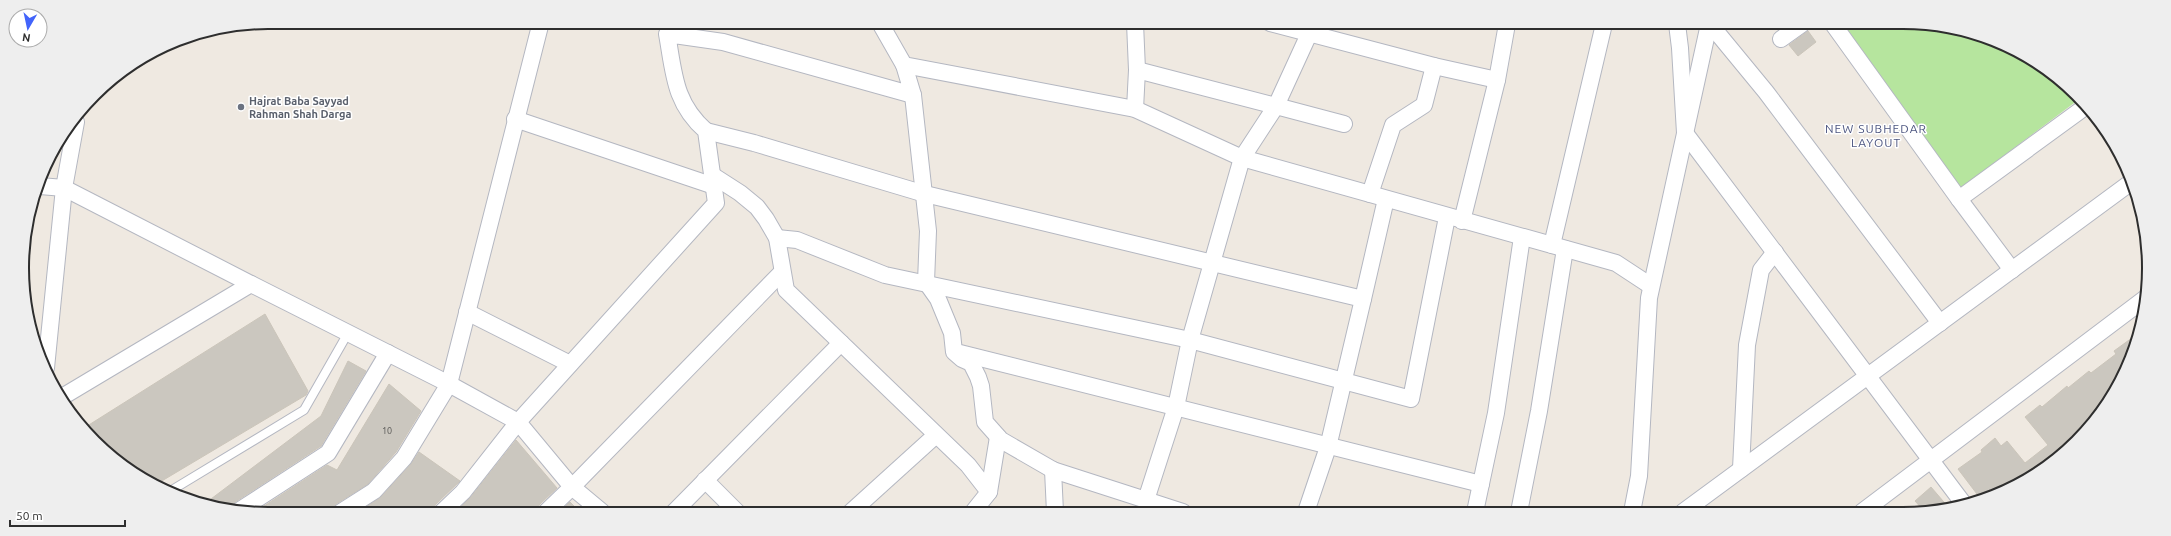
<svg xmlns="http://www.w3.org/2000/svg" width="2171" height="536" viewBox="0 0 2171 536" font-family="Ubuntu,sans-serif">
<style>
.green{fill:#b6e59e}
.building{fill:#cbc7bf;stroke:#cbc5ba}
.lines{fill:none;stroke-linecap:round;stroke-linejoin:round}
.lane-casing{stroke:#b4b7c1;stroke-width:10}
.street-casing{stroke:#b4b7c1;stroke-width:18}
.lane{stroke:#fff;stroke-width:8}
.street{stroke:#fff;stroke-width:16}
.worship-dot{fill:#6b7280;stroke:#fff;stroke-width:1.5}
.labels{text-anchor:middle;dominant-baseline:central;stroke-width:3;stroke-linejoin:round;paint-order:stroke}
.number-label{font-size:9px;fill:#555452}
.worship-label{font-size:11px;font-weight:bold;fill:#5b616d;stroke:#fff;text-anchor:start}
.neighbourhood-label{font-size:12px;letter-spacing:1px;fill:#4d5680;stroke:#fff}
.rim{fill:none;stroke:#2e2e2e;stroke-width:2}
</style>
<rect width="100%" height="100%" fill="#efe9e1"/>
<polygon class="green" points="1841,24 1935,24 2026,55 2078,100 1961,188"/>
<g class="building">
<polygon points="1808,31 1816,42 1798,56 1789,45"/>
<polygon points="265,314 308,391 306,395 155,485 145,481 84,428"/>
<polygon points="2136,335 2124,377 2077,442 2012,489 1980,498 1958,469 1982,452 1981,450 1995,438 2001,446 2007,441 2025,463 2048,445 2025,417 2040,405 2042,407 2067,386 2068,388 2089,371 2091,373 2116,354 2114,351"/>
<polygon points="348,361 366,371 321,446 232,504 228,509 207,502 321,416"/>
<polygon points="389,384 421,411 396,452 368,484 336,504 332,512 255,512 327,465 337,470"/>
<polygon points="516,440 557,488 539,505 537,512 456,512 470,498"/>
<polygon points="419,452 460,481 435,505 433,512 359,512 381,497 411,464"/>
<polygon points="1931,487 1949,508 1935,512 1925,512 1915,501"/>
<polygon points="570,502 580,512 560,512"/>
</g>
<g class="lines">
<defs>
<g id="lane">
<polyline points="666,23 667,34"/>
<polyline points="172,490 304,410 348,333"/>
</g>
<g id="street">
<polyline points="880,23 904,65 1135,109 1242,158 1616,263 1651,286"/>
<polyline points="1270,23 1434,66 1424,105 1393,125 1370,194"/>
<polyline points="1677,24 1680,48 1685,133 1963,503"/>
<polyline points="1710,24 1766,92 1940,323"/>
<polyline points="1833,24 1959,199 2085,107"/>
<polyline points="1309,34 1276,106 1344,124"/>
<polyline points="1781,39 1802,24"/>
<polyline points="1434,66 1497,80"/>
<polyline points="913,95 928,231 926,282 938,299 952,333 954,352 962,359 971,363 978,377 981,386 985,422 1001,440 1053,470 1146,500 1176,407 1190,340 1242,158 1276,106 1137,70"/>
<polyline points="1135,109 1137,70 1135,23"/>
<polyline points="515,119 714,186"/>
<polyline points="706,131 754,143 925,194 1363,299 1328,447 1306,512"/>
<polyline points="712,175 740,193 757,207 766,219 777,238 786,290 968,465 989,492 973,512"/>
<polyline points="40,186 64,188 251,284"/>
<polyline points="1959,199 2012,270"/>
<polyline points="1462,221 1497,80 1507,24"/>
<polyline points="777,238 797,240 885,275 1190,340 1411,399 1447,217"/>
<polyline points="1552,245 1604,24"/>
<polyline points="1363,299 1386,199"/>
<polyline points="467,312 570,364"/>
<polyline points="960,353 1481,484"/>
<polyline points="46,368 64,188 76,122"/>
<polyline points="62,397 251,284 449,384 518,422 572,487 602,512"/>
<polyline points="1741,469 1747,345 1761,270 1775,252"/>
<polyline points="1053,470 1055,512"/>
<polyline points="705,480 737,512"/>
<polyline points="989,492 998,437"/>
<polyline points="1146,500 1183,512"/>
<polyline points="237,512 328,453 388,353"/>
<polyline points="341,512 374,491 404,458 449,384 541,22"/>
<path d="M442 512 463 492 518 422 716 203 706 131C674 103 674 73 667 34L723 42 913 95 904 65"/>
<polyline points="546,512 572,487 782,272"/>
<polyline points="674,512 841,343"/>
<polyline points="851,512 936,435"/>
<polyline points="1475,512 1496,413 1522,237"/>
<polyline points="1519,512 1539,411 1565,249"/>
<polyline points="1632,512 1639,476 1649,298 1709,24"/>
<polyline points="1683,512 2130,183"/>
<polyline points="1862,512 2147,297"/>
</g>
</defs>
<use href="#lane" class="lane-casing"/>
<use href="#street" class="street-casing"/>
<use href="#lane" class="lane"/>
<use href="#street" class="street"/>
</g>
<circle class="worship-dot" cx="241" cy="107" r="4"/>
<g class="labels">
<g class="number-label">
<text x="387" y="431">10</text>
</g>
<g class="worship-label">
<text x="249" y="101">Hajrat Baba Sayyad<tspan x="249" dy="13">Rahman Shah Darga</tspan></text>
</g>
<g class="neighbourhood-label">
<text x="1876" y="128">NEW SUBHEDAR<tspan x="1876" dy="14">LAYOUT</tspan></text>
</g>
</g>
<path d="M0 0H2171V536H0ZM268 29H1903A239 239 0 0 1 2142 268V268A239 239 0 0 1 1903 507H268A239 239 0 0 1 29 268V268A239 239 0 0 1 268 29Z" fill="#eee" fill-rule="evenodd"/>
<path class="rim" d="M268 29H1903A239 239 0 0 1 2142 268V268A239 239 0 0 1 1903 507H268A239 239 0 0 1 29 268V268A239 239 0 0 1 268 29Z"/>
<g transform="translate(28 28) rotate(189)"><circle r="19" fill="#ffffff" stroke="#ababab"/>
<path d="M0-3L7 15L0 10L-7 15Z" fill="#4264fb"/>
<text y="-6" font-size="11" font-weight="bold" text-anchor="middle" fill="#2e2e2e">N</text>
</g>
<path d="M10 520v6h115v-6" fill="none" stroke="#2e2e2e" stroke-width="2"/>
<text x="16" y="520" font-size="12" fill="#2e2e2e" stroke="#ffffff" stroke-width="3" paint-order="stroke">50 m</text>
</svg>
